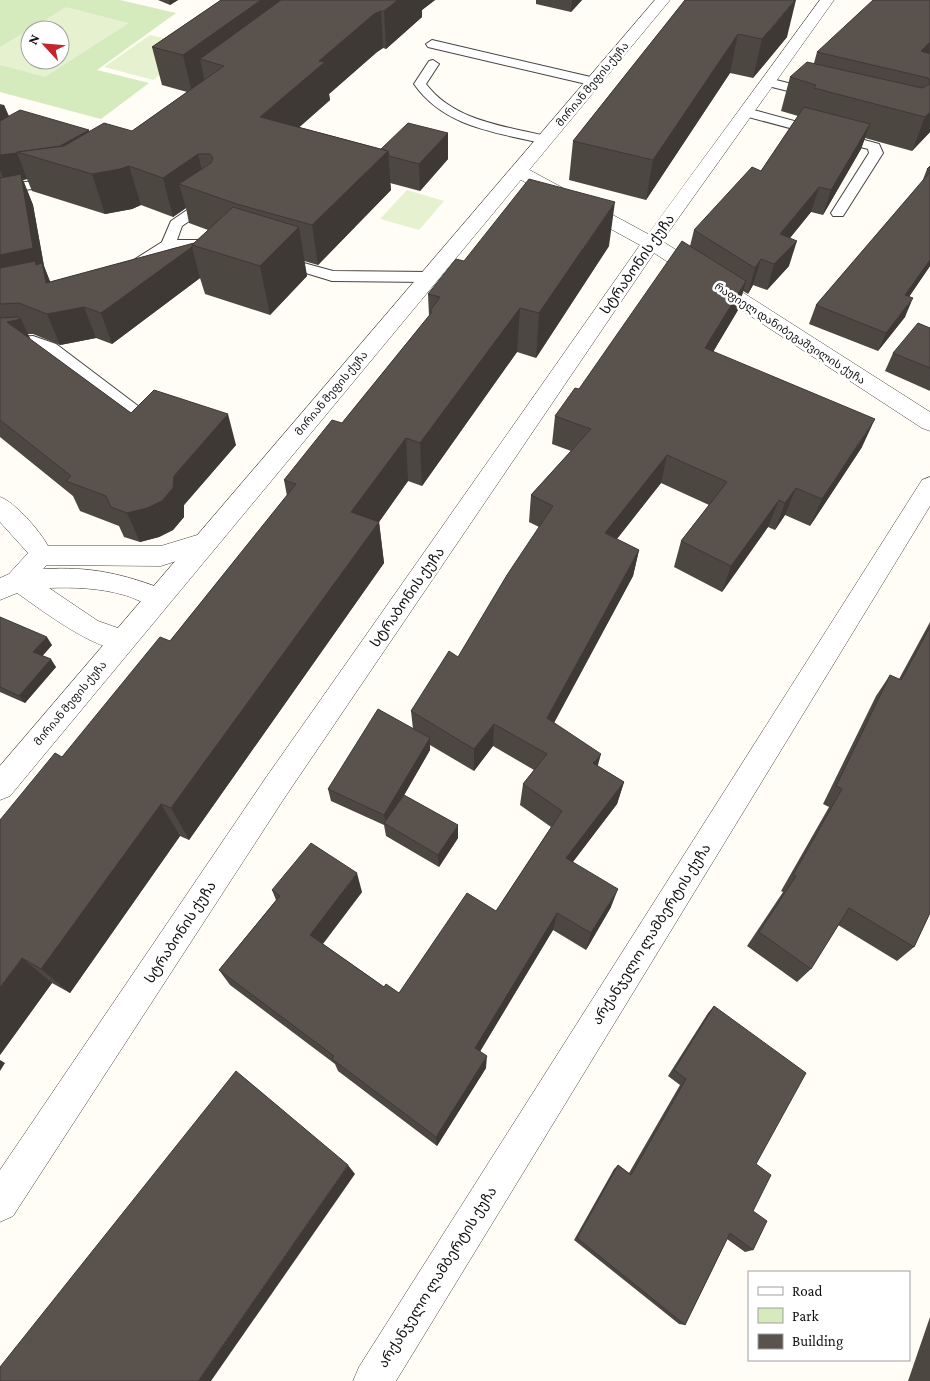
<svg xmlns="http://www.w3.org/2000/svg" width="930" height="1381" viewBox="0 0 930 1381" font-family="'Crimson Pro','Noto Sans Georgian',serif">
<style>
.green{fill:#d5ebbd;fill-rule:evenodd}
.pitch{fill:#e6f2cf;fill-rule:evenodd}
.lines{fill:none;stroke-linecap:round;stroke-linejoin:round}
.service-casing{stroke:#444;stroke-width:2}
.minor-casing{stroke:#444;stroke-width:1}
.tertiary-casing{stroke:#444;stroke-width:1}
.service{fill:#fff;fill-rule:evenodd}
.minor{fill:#fff;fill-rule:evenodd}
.tertiary{fill:#fff;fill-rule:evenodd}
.wall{fill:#4d4742;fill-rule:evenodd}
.shaded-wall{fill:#3f3936}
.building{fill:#5a524d;stroke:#3f3936}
.labels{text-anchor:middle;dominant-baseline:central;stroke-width:5;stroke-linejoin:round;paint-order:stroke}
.far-street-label{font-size:11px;fill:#111;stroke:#fff}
.street-label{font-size:14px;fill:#111;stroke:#fff}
</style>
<rect width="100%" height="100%" fill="#fffdf5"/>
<path class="green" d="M0 0H120L176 13 97 70 149 83 101 119 0 92ZM30 30H60V60H30Z"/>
<g class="pitch">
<path d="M66 7 129 23 45 77 0 65V47ZM30 30H60V60H30Z"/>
<polygon points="150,35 198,46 153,80 104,67"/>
<polygon points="407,190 444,201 419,230 380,219"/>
</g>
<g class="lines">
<defs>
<g id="service">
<polygon points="432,40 595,78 601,82 595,86 428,47 426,44"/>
<path d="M433 60 439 64 426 84C455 122 506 126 550 137L552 140 545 144C496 132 445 128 414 84L429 61Z"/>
<polygon points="768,78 820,91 822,94 816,98 764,85 762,82 764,79"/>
<polygon points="746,108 879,144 883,153 843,216 833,216 831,213 869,153 868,149 741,115 740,112 741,109"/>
<polygon points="59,178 66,182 64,185 0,193 0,185"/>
<path d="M211 196 216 197 218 200 216 203 182 226 177 240H218L223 241 225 244 223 247C208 251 184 244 171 249 153 254 143 276 122 271L119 268 122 265 129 263 162 242 171 221 206 197Z"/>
<polygon points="278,256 333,271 429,272 434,274 437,277 434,280 429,282 332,281 273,263 271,260 273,257"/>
<polygon points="33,336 56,344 146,412 149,416 146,420 140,422 134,420 44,352 31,346 0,348 0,338"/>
</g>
<g id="minor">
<polygon points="820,0 834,0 662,241 930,412 930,431 922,428 654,253 285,797 13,1216 0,1222 0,1170 265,779 640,245 512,175 509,171 512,167 518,166 524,167 648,234"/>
<polygon points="930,477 930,506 396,1381 353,1381 359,1367 922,480"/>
<path d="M0 497C15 502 40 531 48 546H161L207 532 216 534 219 541 216 548 161 566 47 565 43 569C91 566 124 574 168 591L172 598 168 605C152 610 139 599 124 595 100 588 73 587 49 588L98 621 132 633 136 641 132 649C103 658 42 610 17 593L0 600V578L9 574 28 553 0 522Z"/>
</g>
<polygon id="tertiary" points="655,0 670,0 10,796 0,800 0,766"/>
</defs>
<use href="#service" class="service-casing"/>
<use href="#minor" class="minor-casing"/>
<use href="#tertiary" class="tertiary-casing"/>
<use href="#service" class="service"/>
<use href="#minor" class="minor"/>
<use href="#tertiary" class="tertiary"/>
</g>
<g class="wall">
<polygon points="158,0 178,0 170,5"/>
<path d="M221 0H435L422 10V17L386 49 383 48 377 52 329 94 330 100 299 127 381 149 448 133V159L420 191 390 183 391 190 318 265 304 261 307 276 270 315 205 294 200 278 112 344 96 338 60 345 33 334H28L31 340 131 413 236 445 184 505V517L173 530 159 537 140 542 124 537 119 526 80 511 73 496 0 437V104L4 105 9 116 89 130V131H132L187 92 162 85 152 47ZM27 179 32 191 105 214 132 209 141 205 173 217 186 208 189 223 208 230 194 243 50 282 44 266 33 205 23 180Z"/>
<polygon points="536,0 582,0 571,12 536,4"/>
<polygon points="685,0 787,37 753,78 730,73 646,200 569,180 573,141"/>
<polygon points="930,0 930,132 912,151 865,138 861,149 823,215 811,212 790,238 789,266 767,290 753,285 748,294 743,291 738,310 713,352 862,447 810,526 785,515 775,530 768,527 722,592 674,567 681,541 709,505 661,483 617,539 639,550 633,576 554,723 598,766 624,782 617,804 573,862 611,907 586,950 553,930 480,1051 486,1068 437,1146 338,1071 335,1064 230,985 219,970 276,900 272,890 362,892 323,944 384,987 399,993 496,911 551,827 520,805 523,784 534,770 493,746 474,771 430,745 430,750 404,795 458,838 439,867 386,836 384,825 331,801 328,789 413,729 411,711 458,657 539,527 529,522 531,495 571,451 552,444 555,416 579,389 690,246 694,230 761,171 798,116 781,111 790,77 814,63 817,52"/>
<polygon points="930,166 930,266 909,297 905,317 878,351 809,324 816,305 922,182 927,169"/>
<polygon points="609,246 536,358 517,352 422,486 408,481 379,522 384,563 189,840 180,836 70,993 52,983 0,1055 62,757 170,641 287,496 284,480 342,423 429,316 428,294 464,261"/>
<polygon points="930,328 930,391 885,371 893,353"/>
<polygon points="0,617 52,645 42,656 56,667 25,703 0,692"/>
<polygon points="930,622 930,913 914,947 897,961 838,925 811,969 797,982 747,946 783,892 781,891 829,807 823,804 876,696 890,675 899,679"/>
<polygon points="714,1006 756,1164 753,1211 753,1250 745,1252 727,1239 685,1325 679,1324 574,1240 614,1169 618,1165 629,1173 680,1085 668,1076 708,1013"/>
<polygon points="930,1317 930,1381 908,1381"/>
</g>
<g class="shaded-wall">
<polygon points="169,0 178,0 170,5"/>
<polygon points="261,0 317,0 200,59 205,83 192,93 183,55"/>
<polygon points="398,0 435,0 422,10 422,17 386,49 384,11"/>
<polygon points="572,0 582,0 571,12"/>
<polygon points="795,0 796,0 787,37 753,78 762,39"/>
<polygon points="381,11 383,48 377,52 329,94 330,100 267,156 260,117 319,61 374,14"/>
<polygon points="738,34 730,73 646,200 653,160"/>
<polygon points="930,42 930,62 921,51"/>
<polygon points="4,105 14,132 0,140 0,107"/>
<polygon points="930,112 930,132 912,151 925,117"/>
<polygon points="870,124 861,149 823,215 831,190"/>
<polygon points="89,130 97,157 19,152"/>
<polygon points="448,133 448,159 420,191 419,164"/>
<polygon points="388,151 391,190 318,265 312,225"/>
<polygon points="17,153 27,179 23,180 33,205 44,266 55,294 84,307 96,338 60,345 47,314 0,289 0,255 5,182 0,170 0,155"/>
<polygon points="198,154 207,193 179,184 186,208 173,217 163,178"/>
<polygon points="129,166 141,205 132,209 105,214 92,174"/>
<polygon points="819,187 811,212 772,260 780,234"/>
<polygon points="615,202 609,246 536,358 539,313"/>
<polygon points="299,227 307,276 270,315 260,266"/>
<polygon points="797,241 789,266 767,290 774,264"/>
<polygon points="192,247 200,278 112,344 101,313"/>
<polygon points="761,259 753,285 748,294 755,268"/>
<polygon points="930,260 930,266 897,314 905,295"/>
<polygon points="746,281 738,310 698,377 705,348"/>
<polygon points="913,298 905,317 878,351 886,333"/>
<polygon points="520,308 517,352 422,486 420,443"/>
<polygon points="21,319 35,350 7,322"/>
<polygon points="228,414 236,445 184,505 184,517 173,530 159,537 140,542 127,513"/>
<polygon points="875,419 862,447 810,526 822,499"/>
<polygon points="406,438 408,481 379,522 384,563 189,840 171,808 351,512"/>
<polygon points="667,455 661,483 600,560 605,533"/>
<polygon points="796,488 785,515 775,530 785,503"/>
<polygon points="779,500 768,527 722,592 731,566"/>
<polygon points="639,550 633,576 544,741 547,718"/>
<polygon points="47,637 52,645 39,660 33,652"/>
<polygon points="51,659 56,667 25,703 19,696"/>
<polygon points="494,724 493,746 474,771 474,749"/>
<polygon points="430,738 430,750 387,825 386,824 384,815"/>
<polygon points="601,754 595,776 593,763"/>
<polygon points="624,782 617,804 561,877 566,858"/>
<polygon points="161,804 180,836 70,993 41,969"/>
<polygon points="458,825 458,838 439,867 438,855"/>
<polygon points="357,873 362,892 317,951 310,935"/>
<polygon points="618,889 611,907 586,950 591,933"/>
<polygon points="557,913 553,930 475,1060 475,1048"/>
<polygon points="22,958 52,983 0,1055 0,987"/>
<polygon points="487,1056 486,1068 437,1146 436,1137"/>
<polygon points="0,1060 5,1063 0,1071"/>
<polygon points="348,1165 355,1174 211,1381 198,1381"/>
</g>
<g class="building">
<polygon points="221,0 261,0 183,55 152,47"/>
<polygon points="281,0 398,0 384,11 381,11 374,14 319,61 325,62 260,117 388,151 312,225 237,204 179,184 211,163 213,158 210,154 198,154 163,178 129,166 120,169 92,174 17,152 64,146 104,123 132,131 224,66 200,59"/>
<polygon points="685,0 795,0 762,39 738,34 653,160 573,141"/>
<polygon points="873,0 930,0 930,42 921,51 930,54 930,112 925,117 814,88 816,85 790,77 807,62 922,88 930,84 928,78 817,52"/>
<polygon points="804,107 870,124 831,190 819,187 780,234 797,241 774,264 761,259 755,268 694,230 752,167 761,171"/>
<polygon points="20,110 89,130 60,146 17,152 17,153 0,155 0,121"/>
<polygon points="408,123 448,133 419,164 389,156 388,151 381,149"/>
<polygon points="930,166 930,171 927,169"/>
<polygon points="930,172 930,260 905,295 913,298 886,333 816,305"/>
<polygon points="21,174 33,248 0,255 0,178"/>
<polygon points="529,179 615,202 539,313 520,308 420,443 406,438 351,512 379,522 171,808 161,804 41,969 22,958 0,987 0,820 55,753 62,757 160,637 170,641 296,484 284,480 332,420 342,423 432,312 430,311 440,297 428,294 456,259 464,261"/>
<polygon points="233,207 299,227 260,266 192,245"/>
<polygon points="682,241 746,281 705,348 875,419 822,499 796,488 785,503 779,500 731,566 681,541 727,482 667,455 605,533 639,550 547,718 601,754 593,763 624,782 566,858 618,889 591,933 557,913 475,1048 487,1056 436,1137 332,1059 334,1056 219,970 280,896 272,890 311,843 357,873 310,935 384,987 386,984 399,993 467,893 496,911 562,811 523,784 547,754 494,724 474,749 411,711 449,651 458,657 507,575 553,506 531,495 591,429 555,416 575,388 579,389"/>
<polygon points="194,243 192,245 192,247 101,313 84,307 47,314 19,303 0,304 0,268 35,261 36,265 42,263 46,283"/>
<polygon points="17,317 21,319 7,322 131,413 154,390 228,414 174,476 173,488 162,501 147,508 127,513 111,507 106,496 66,481 71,476 0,420 0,318"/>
<polygon points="918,323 930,328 930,368 893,353"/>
<polygon points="0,617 47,637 33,652 51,659 19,696 0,687"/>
<polygon points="930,627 930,913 914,947 849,908 811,969 759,932 796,876 793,875 842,789 836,786 890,675 901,680"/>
<polygon points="378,709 430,738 384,815 328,789"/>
<polygon points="404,795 458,825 438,855 384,823"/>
<polygon points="714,1006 806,1073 756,1164 771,1175 753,1211 767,1221 753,1250 730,1233 685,1325 577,1238 618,1165 631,1175 686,1079 674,1070"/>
<polygon points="236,1071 348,1165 198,1381 0,1381 0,1367"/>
</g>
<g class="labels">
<g class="far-street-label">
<text transform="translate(592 84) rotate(-50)">მირიან მეფის ქუჩა</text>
<text transform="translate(790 333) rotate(33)">რაფიელ დანიბეგაშვილის ქუჩა</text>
<text transform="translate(331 393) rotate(-50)">მირიან მეფის ქუჩა</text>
<text transform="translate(70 703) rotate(-50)">მირიან მეფის ქუჩა</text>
</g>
<g class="street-label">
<text transform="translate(637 264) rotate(-55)">სტრაბონის ქუჩა</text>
<text transform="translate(407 597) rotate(-55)">სტრაბონის ქუჩა</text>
<text transform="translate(180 932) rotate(-57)">სტრაბონის ქუჩა</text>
<text transform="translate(651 934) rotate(-58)">არქანჯელო ლამბერტის ქუჩა</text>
<text transform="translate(437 1277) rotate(-58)">არქანჯელო ლამბერტის ქუჩა</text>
</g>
</g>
<rect x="748" y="1271" width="162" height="90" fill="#ffffff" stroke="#a0a0a0"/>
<rect x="758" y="1287" width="25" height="8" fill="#ffffff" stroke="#a0a0a0"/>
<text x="792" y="1296" font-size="15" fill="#111111">Road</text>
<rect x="758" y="1308" width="25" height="15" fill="#d5ebbd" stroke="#a0a0a0"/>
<text x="792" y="1321" font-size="15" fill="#111111">Park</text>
<rect x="758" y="1334" width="25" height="15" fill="#5a524d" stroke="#a0a0a0"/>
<text x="792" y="1346" font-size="15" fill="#111111">Building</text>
<g transform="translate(45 45) rotate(296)"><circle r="24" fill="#ffffff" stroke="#a0a0a0"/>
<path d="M0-4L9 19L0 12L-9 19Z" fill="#c4262e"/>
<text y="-8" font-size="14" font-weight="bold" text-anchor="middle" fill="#111111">N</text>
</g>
</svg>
